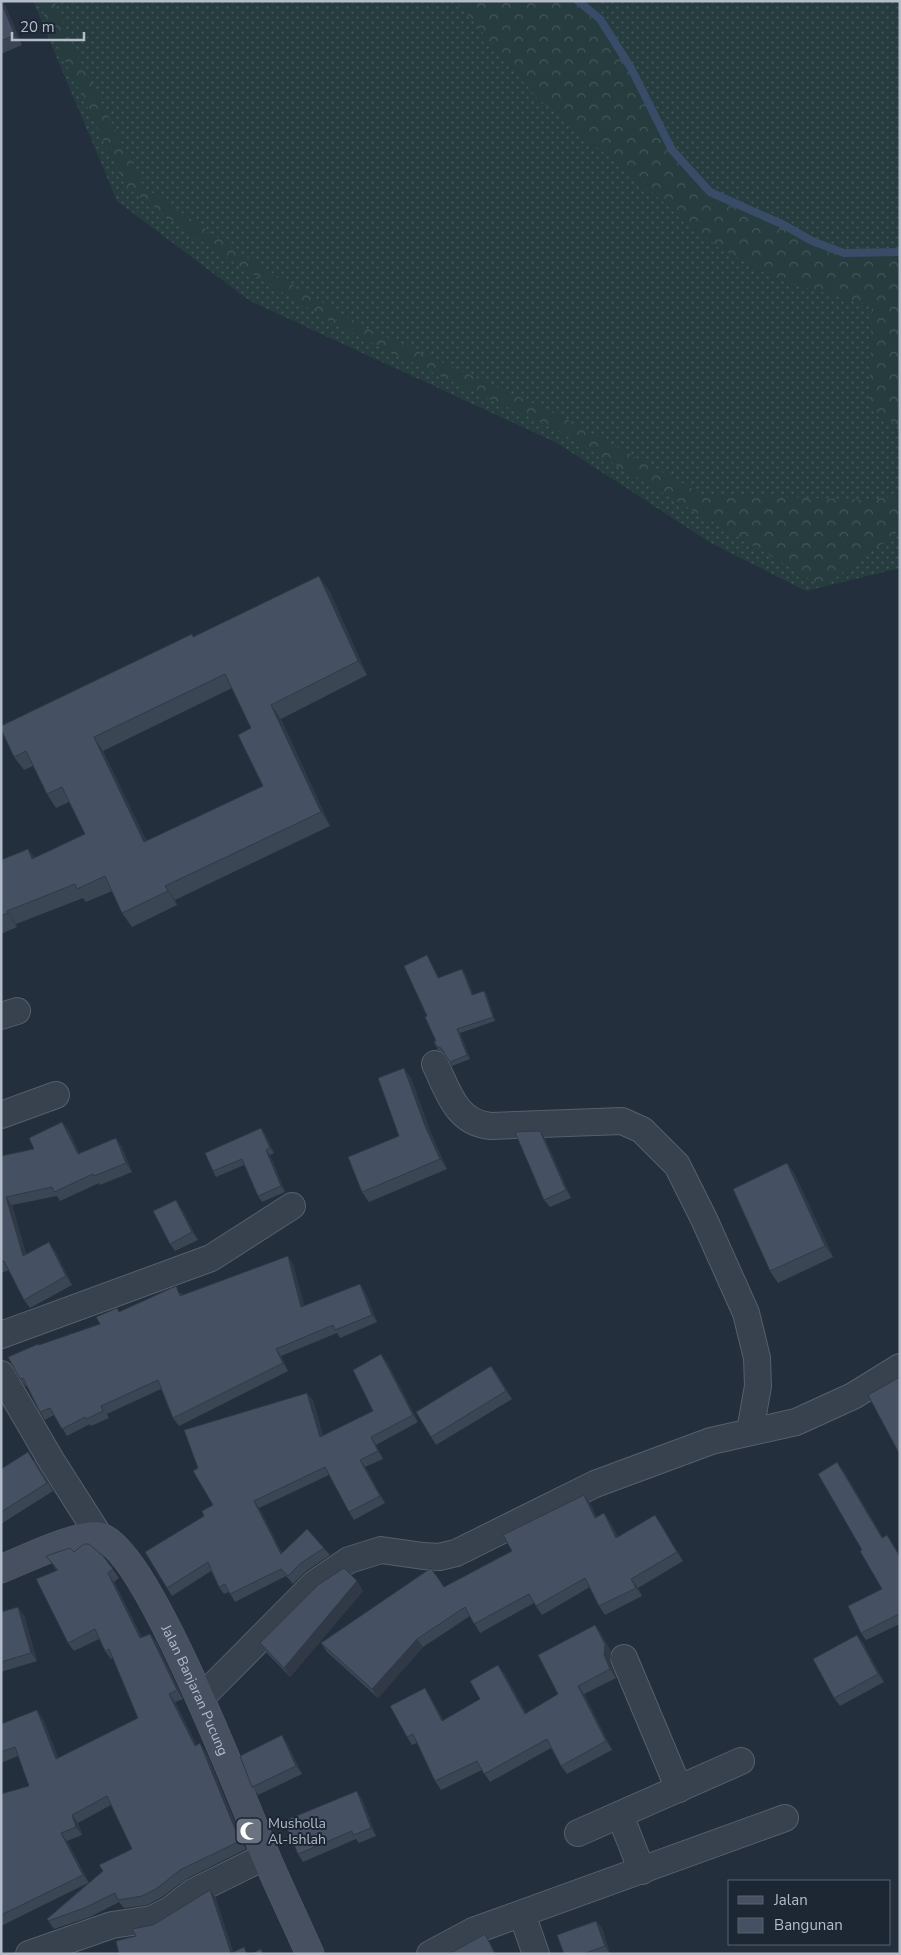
<svg xmlns="http://www.w3.org/2000/svg" width="901" height="1955" viewBox="0 0 901 1955" font-family="'Nunito Sans',sans-serif">
<style>
.grass{fill:url(#grass-dots)}
.forest{fill:url(#forest-crowns)}
.lines{fill:none;stroke-linecap:round;stroke-linejoin:round}
.stream{stroke:#394c67;stroke-width:8}
.street-casing{stroke:#565f6c;stroke-width:28}
.secondary-casing{stroke:#565f6c;stroke-width:29}
.street{stroke:#38414e;stroke-width:26}
.secondary{stroke:#465061;stroke-width:28}
.wall{fill:#3b4654;fill-rule:evenodd}
.shaded-wall{fill:#303945}
.building{fill:#455162;stroke:#303945;fill-rule:evenodd}
.labels{text-anchor:middle;dominant-baseline:central;stroke-width:4;stroke-linejoin:round;paint-order:stroke}
.street-label{font-size:14px;fill:#b4bcc9;stroke:#1d2633}
.poi-label{font-size:14px;fill:#b4bcc9;stroke:#1d2633;text-anchor:start}
</style>
<defs>
<pattern id="grass-dots" width="8" height="8" patternUnits="userSpaceOnUse" patternTransform="scale(1.25)"><rect width="8" height="8" fill="#263c3f"/><path d="M2 2h.1M6 6h.1" fill="none" stroke="#435659" stroke-width="1.8" stroke-linecap="round"/></pattern>
<pattern id="forest-crowns" width="20" height="18" patternUnits="userSpaceOnUse" patternTransform="scale(1.25)"><rect width="20" height="18" fill="#263c3f"/><path d="M2 6a3 3 0 1 1 6 0M12 15a3 3 0 1 1 6 0" fill="none" stroke="#435659"/></pattern>
</defs>
<rect width="100%" height="100%" fill="#242f3e"/>
<polygon class="grass" points="33,1 900,1 900,568 806,591 711,543 557,443 250,301 117,201"/>
<g class="forest">
<polygon points="38,1 54,1 73,47 144,187 257,264 368,329 561,416 702,494 871,500 900,495 900,530 823,587 551,427 444,378 332,323 211,248 126,187 52,34"/>
<polygon points="456,1 597,1 600,19 631,68 672,150 710,192 784,225 812,241 844,253 900,252 900,427 869,407 872,306 775,279 718,247 537,98"/>
</g>
<g class="lines">
<polyline class="stream" points="578,1 600,19 631,68 672,150 710,192 784,225 812,241 844,253 900,252"/>
<defs>
<g id="street">
<polyline points="1,1016 17,1011"/>
<path d="M435 1064C448 1091 456 1123 491 1126L622 1121 642 1130 677 1165 704 1219 746 1313 757 1358 758 1386 750 1431"/>
<polyline points="1,1115 56,1095"/>
<polyline points="1,1335 211,1258 292,1206"/>
<polyline points="1,1374 51,1460 100,1537"/>
<polyline points="624,1658 679,1789"/>
<polyline points="200,1699 315,1583 349,1560 381,1550 423,1556 439,1557 456,1553 595,1484 711,1441 796,1422 853,1396 900,1367"/>
<polyline points="620,1815 642,1871"/>
<polyline points="578,1833 741,1761"/>
<polyline points="522,1914 536,1954"/>
<polyline points="29,1954 112,1925 152,1919 170,1910 193,1892 266,1856"/>
<polyline points="430,1954 473,1931 785,1818"/>
</g>
<g id="secondary">
<path id="s1" d="M1 1569C21 1561 82 1531 101 1537 149 1554 242 1799 265 1854 279 1887 295 1920 310 1954"/>
</g>
</defs>
<use href="#street" class="street-casing"/>
<use href="#secondary" class="secondary-casing"/>
<use href="#street" class="street"/>
<use href="#secondary" class="secondary"/>
</g>
<g class="wall">
<polygon points="1,1 8,1 4,3 22,45 1,54"/>
<path d="M329 590 367 675 281 719 330 826 175 900 177 905 132 927 122 913 112 891 86 902 83 898 16 924 17 927 1 934V860L28 849 34 858 85 834 69 802 56 808 47 794 33 766 24 770 14 757 192 634 194 637ZM232 688 251 728 263 786 146 841 103 751Z"/>
<polygon points="427,955 439,978 465,973 473,995 484,991 487,995 495,1021 460,1033 470,1059 452,1066 444,1052 438,1050 436,1046 436,1041 427,1016"/>
<polygon points="411,1078 432,1136 447,1169 369,1202 362,1192 399,1136"/>
<polygon points="62,1122 69,1131 79,1154 122,1147 132,1172 100,1185 99,1183 60,1201 57,1196 12,1205 26,1254 55,1251 72,1285 30,1308 24,1300 9,1270 1,1273 1,1156 34,1149"/>
<polygon points="261,1128 265,1134 274,1153 270,1155 285,1192 262,1202 258,1196 244,1165 216,1177 213,1171"/>
<polygon points="540,1131 545,1139 571,1198 550,1207 544,1200"/>
<polygon points="787,1163 795,1175 833,1257 778,1283 770,1271"/>
<polygon points="181,1208 198,1240 175,1251 170,1244"/>
<polygon points="293,1264 304,1306 360,1284 365,1292 377,1322 340,1338 337,1333 281,1356 288,1371 179,1426 173,1418 161,1389 107,1414 109,1418 91,1426 90,1424 67,1436 54,1415 45,1420 40,1412 27,1386 26,1387 20,1379 40,1345 100,1324 120,1312 181,1293 182,1295"/>
<polygon points="387,1362 418,1422 376,1445 383,1459 365,1467 385,1503 354,1520 349,1512 329,1475 259,1508 282,1553 324,1548 330,1555 306,1571 293,1584 286,1576 235,1602 229,1592 224,1594 219,1587 211,1571 172,1596 167,1588 204,1516 213,1505 313,1400 323,1436 373,1411"/>
<polygon points="497,1374 512,1399 436,1445 431,1437"/>
<polygon points="34,1460 53,1491 1,1524 1,1469"/>
<polygon points="843,1470 883,1538 887,1535 900,1556 900,1624 866,1640 861,1633 882,1589 862,1550"/>
<polygon points="584,1495 590,1503 596,1517 604,1513 610,1522 618,1537 661,1524 683,1561 638,1588 642,1596 605,1615 599,1606 590,1587 542,1615 534,1603 480,1633 470,1616 423,1647 378,1698 327,1652 321,1643 444,1587 512,1551"/>
<path d="M74 1552 103 1556 119 1578 114 1582 142 1638 150 1634 156 1642 183 1699 175 1702 196 1745 206 1752 246 1849 186 1879 162 1897 147 1905 124 1908 119 1902 90 1917 54 1929 47 1919 88 1883 1 1926V1794L29 1786 18 1756 1 1763V1724L43 1719 58 1758 138 1718 113 1658 111 1659 105 1651 99 1639 74 1651 68 1643 57 1571 46 1556ZM111 1805 132 1849 89 1883 67 1841 82 1835 78 1823Z"/>
<polygon points="357,1581 363,1591 290,1677 267,1653 260,1643"/>
<polygon points="1,1612 24,1615 37,1661 1,1672"/>
<polygon points="595,1625 601,1634 611,1652 610,1663 616,1678 584,1694 612,1750 567,1774 561,1766 551,1748 490,1782 482,1770 441,1790 435,1781 417,1743 412,1745 407,1737 430,1696 443,1720 480,1699 504,1673 526,1713 558,1694"/>
<polygon points="863,1643 884,1682 840,1706 834,1698"/>
<polygon points="287,1743 302,1774 258,1795 252,1787"/>
<polygon points="362,1799 376,1836 359,1843 356,1839 303,1862 298,1854"/>
<polygon points="596,1921 602,1928 610,1954 564,1954"/>
</g>
<g class="shaded-wall">
<polygon points="1,1 3,1 4,3 22,45 15,35"/>
<polygon points="319,576 329,590 367,675 358,661"/>
<polygon points="271,705 281,719 330,826 321,812"/>
<polygon points="94,737 103,751 154,856 144,842"/>
<polygon points="28,849 38,863 32,859"/>
<polygon points="165,886 175,900 177,905 168,891"/>
<polygon points="7,911 16,924 17,927 8,913"/>
<polygon points="462,969 465,973 475,999 472,995"/>
<polygon points="484,991 487,995 495,1021 493,1017"/>
<polygon points="457,1029 460,1033 470,1059 467,1055"/>
<polygon points="404,1068 411,1078 432,1136 447,1169 440,1159 425,1126"/>
<polygon points="62,1122 69,1131 84,1163 78,1154"/>
<polygon points="261,1128 265,1134 274,1153 270,1148"/>
<polygon points="540,1131 545,1139 571,1198 566,1190"/>
<polygon points="116,1138 122,1147 132,1172 126,1163"/>
<polygon points="266,1150 270,1155 285,1192 281,1186"/>
<polygon points="787,1163 795,1175 833,1257 825,1246"/>
<polygon points="6,1197 12,1205 29,1265 23,1256"/>
<polygon points="176,1200 181,1208 198,1240 192,1232"/>
<polygon points="49,1242 55,1251 72,1285 66,1276"/>
<polygon points="288,1256 293,1264 307,1315 301,1307"/>
<polygon points="360,1284 365,1292 377,1322 372,1315"/>
<polygon points="276,1349 281,1356 288,1371 283,1363"/>
<polygon points="381,1354 387,1362 418,1422 413,1415"/>
<polygon points="491,1366 497,1374 512,1399 506,1391"/>
<polygon points="307,1393 313,1400 325,1444 320,1437"/>
<polygon points="371,1437 376,1445 383,1459 378,1451"/>
<polygon points="360,1460 365,1467 385,1503 380,1496"/>
<polygon points="837,1462 843,1470 888,1546 882,1538"/>
<polygon points="584,1495 590,1503 601,1526 595,1518"/>
<polygon points="254,1501 259,1508 286,1561 281,1554"/>
<polygon points="604,1513 610,1522 622,1547 616,1538"/>
<polygon points="655,1515 661,1524 683,1561 677,1552"/>
<polygon points="108,1573 114,1582 146,1647 140,1638"/>
<polygon points="631,1579 638,1588 642,1596 636,1588"/>
<polygon points="357,1581 363,1591 290,1677 284,1668"/>
<polygon points="18,1607 24,1615 37,1661 31,1653"/>
<polygon points="595,1625 601,1634 611,1652 610,1663 616,1678 610,1669 604,1655"/>
<polygon points="150,1634 156,1642 183,1699 177,1690"/>
<polygon points="857,1635 863,1643 884,1682 878,1674"/>
<polygon points="417,1639 423,1647 378,1698 372,1689"/>
<polygon points="498,1665 504,1673 531,1722 525,1714"/>
<polygon points="578,1686 584,1694 612,1750 606,1741"/>
<polygon points="425,1688 430,1696 448,1729 442,1721"/>
<polygon points="169,1694 175,1702 201,1754 195,1746"/>
<polygon points="37,1710 43,1719 62,1767 56,1759"/>
<polygon points="282,1735 287,1743 302,1774 296,1766"/>
<polygon points="200,1743 206,1752 246,1849 240,1841"/>
<polygon points="357,1791 362,1799 376,1836 371,1828"/>
<polygon points="72,1815 78,1823 82,1835 76,1827"/>
<polygon points="61,1833 67,1841 89,1883 83,1875"/>
<polygon points="210,1890 216,1898 234,1954 231,1954"/>
<polygon points="596,1921 602,1928 610,1954 605,1946"/>
<polygon points="485,1934 490,1942 496,1954 495,1954"/>
</g>
<g class="building">
<polygon points="1,2 15,35 1,41"/>
<path d="M319 576 358 661 271 705 321 812 165 886 168 891 122 913 105 876 77 889 75 884 7 911 8 913 1 916V860L28 849 32 859 85 834 62 787 47 794 26 751 14 757 1 729V726L192 634 193 637ZM225 674 251 728 238 735 263 786 144 842 94 737Z"/>
<polygon points="427,955 438,978 462,969 472,995 484,991 493,1017 457,1029 467,1055 450,1062 441,1048 436,1046 434,1041 436,1041 425,1017 427,1016 404,966"/>
<polygon points="404,1068 425,1126 440,1159 362,1192 348,1157 399,1136 378,1078"/>
<polygon points="62,1122 78,1154 116,1138 126,1163 94,1176 93,1174 54,1192 52,1187 6,1197 23,1256 49,1242 66,1276 24,1300 4,1261 1,1262 1,1156 34,1149 29,1138"/>
<polygon points="261,1128 270,1148 266,1150 281,1186 258,1196 242,1159 213,1171 205,1153"/>
<polygon points="540,1131 566,1190 544,1200 515,1132"/>
<polygon points="787,1163 825,1246 770,1271 733,1189"/>
<polygon points="176,1200 192,1232 170,1244 153,1211"/>
<polygon points="288,1256 301,1307 360,1284 372,1315 335,1330 333,1325 276,1349 283,1363 173,1418 158,1380 101,1406 103,1411 86,1419 85,1417 62,1429 50,1408 40,1412 23,1378 20,1379 8,1357 38,1344 39,1345 100,1324 96,1317 117,1308 119,1312 176,1286 180,1296"/>
<polygon points="381,1354 413,1415 371,1437 378,1451 360,1460 380,1496 349,1512 325,1467 254,1501 281,1554 307,1529 324,1548 301,1563 288,1576 281,1569 230,1594 225,1584 219,1587 208,1562 167,1588 145,1552 204,1516 202,1511 213,1505 193,1471 198,1468 184,1430 307,1393 320,1437 373,1411 353,1370"/>
<polygon points="491,1366 506,1391 431,1437 416,1412"/>
<polygon points="900,1377 900,1455 868,1395"/>
<polygon points="28,1452 47,1483 1,1512 1,1469"/>
<polygon points="837,1462 882,1538 887,1535 900,1557 900,1616 899,1614 861,1633 848,1606 882,1589 860,1551 862,1550 818,1474"/>
<polygon points="584,1495 595,1518 604,1513 616,1538 655,1515 677,1552 631,1579 636,1588 599,1606 585,1578 536,1606 529,1594 474,1624 465,1607 417,1639 372,1689 321,1643 431,1568 444,1587 512,1551 503,1535"/>
<polygon points="84,1544 89,1544 103,1556 113,1569 108,1573 140,1638 150,1634 177,1690 169,1694 195,1746 200,1743 240,1841 180,1870 156,1889 142,1896 118,1900 115,1893 84,1908 48,1921 47,1919 103,1871 99,1865 132,1849 107,1796 72,1815 76,1827 61,1833 83,1875 1,1915 1,1794 29,1786 15,1747 1,1752 1,1724 37,1710 56,1759 138,1718 109,1649 105,1651 95,1629 68,1643 36,1579 58,1570 46,1556 70,1548 74,1552"/>
<polygon points="344,1568 357,1581 284,1668 260,1643 318,1585"/>
<polygon points="18,1607 31,1653 1,1662 1,1612"/>
<polygon points="595,1625 605,1644 604,1655 610,1669 578,1686 606,1741 561,1766 547,1739 484,1774 477,1761 435,1781 413,1734 407,1737 390,1706 425,1688 442,1721 480,1699 470,1681 498,1665 525,1714 558,1694 538,1655"/>
<polygon points="857,1635 878,1674 834,1698 813,1659"/>
<polygon points="282,1735 296,1766 252,1787 240,1756"/>
<polygon points="357,1791 371,1828 353,1835 352,1831 298,1854 284,1821"/>
<polygon points="210,1890 231,1953 244,1947 247,1954 119,1954 116,1941 136,1936 132,1929 153,1925"/>
<polygon points="596,1921 605,1946 583,1954 564,1954 557,1935"/>
<polygon points="485,1934 495,1954 449,1954"/>
<polygon points="261,1949 263,1954 251,1954"/>
</g>
<defs>
<symbol id="mosque-square" viewBox="-11 -11 22 22"><rect x="-9" y="-9" width="18" height="18" rx="4" fill="#6b7280" stroke="#1d2633"/><path d="M3.5-4.9A6 6 0 1 0 3.5 4.9A5 5 0 1 1 3.5-4.9Z" fill="#fff"/></symbol>
</defs>
<g fill-rule="evenodd">
<use href="#mosque-square" x="233" y="1815" width="32" height="32"/>
</g>
<g class="labels">
<g class="street-label">
<text stroke="none"><textPath href="#s1" startOffset="288">Jalan Banjaran Pucung</textPath></text>
</g>
<g class="poi-label">
<text x="268" y="1823">Musholla<tspan x="268" dy="16">Al-Ishlah</tspan></text>
</g>
</g>
<rect width="901" height="1955" fill="none" stroke="#b4bcc9" stroke-width="5"/>
<rect x="728" y="1880" width="162" height="65" fill="#1d2633" stroke="#59626f"/>
<rect x="738" y="1896" width="25" height="8" fill="#465061" stroke="#59626f"/>
<text x="774" y="1905" font-size="15" fill="#b4bcc9">Jalan</text>
<rect x="738" y="1918" width="25" height="15" fill="#455162" stroke="#59626f"/>
<text x="774" y="1930" font-size="15" fill="#b4bcc9">Bangunan</text>
<path d="M12 32v8h72v-8" fill="none" stroke="#b4bcc9" stroke-width="2.5"/>
<text x="20" y="32" font-size="15" fill="#b4bcc9" stroke="#1d2633" stroke-width="4" paint-order="stroke">20 m</text>
</svg>
